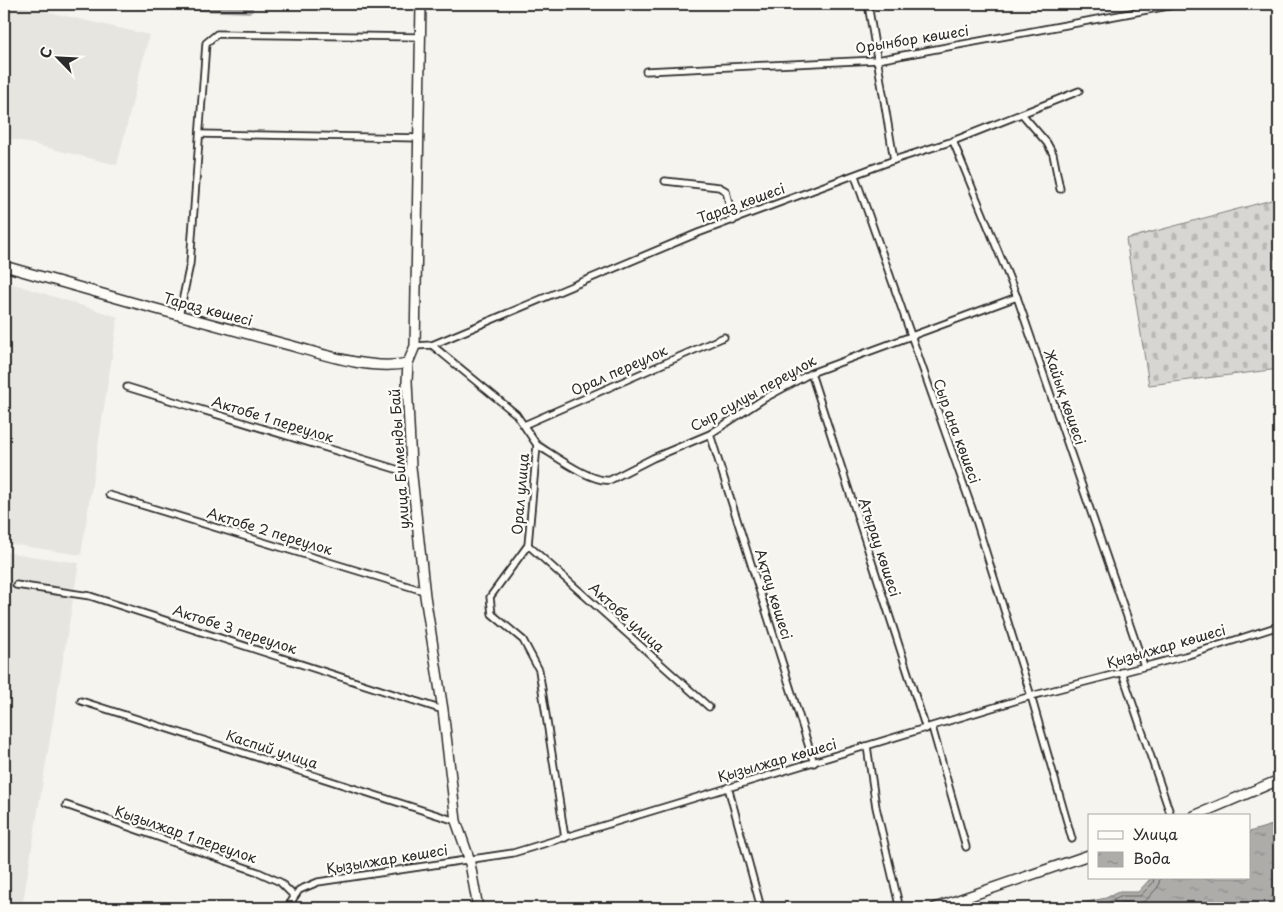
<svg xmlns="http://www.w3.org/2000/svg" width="1283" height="912" viewBox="0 0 1283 912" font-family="'Playpen Sans',sans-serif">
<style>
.built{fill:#e6e5e0}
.cemetery{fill:url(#cemetery-stones);stroke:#81807e}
.water{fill:url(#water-ripples);stroke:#797877}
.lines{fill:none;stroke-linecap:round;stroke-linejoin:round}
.shore{stroke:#5f5f5d;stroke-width:1}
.canal{stroke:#adaca9;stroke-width:8}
.street-casing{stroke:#2b2b2b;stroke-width:9}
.secondary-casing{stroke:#2b2b2b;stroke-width:12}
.street{stroke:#fdfcf7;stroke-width:5.5}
.secondary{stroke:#fdfcf7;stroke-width:9}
.labels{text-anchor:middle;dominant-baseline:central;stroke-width:4.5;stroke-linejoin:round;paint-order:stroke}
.street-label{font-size:14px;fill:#2b2b2b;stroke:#fdfcf7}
</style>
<defs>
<pattern id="cemetery-stones" width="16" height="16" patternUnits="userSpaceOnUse" patternTransform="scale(1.25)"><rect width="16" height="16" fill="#d7d6d2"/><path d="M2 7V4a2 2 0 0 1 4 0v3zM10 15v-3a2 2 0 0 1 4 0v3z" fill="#b9b8b4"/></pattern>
<pattern id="water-ripples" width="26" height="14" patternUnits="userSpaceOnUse" patternTransform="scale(1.25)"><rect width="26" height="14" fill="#adaca9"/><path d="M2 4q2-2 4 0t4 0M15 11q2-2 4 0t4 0" fill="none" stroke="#8d8c8a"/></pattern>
</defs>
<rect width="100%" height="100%" fill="#f5f4ef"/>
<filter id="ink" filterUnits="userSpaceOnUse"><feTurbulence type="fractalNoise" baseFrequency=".02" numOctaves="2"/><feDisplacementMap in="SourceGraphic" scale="10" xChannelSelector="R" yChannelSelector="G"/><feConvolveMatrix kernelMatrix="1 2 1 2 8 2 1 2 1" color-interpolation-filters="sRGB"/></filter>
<g filter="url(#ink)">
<g class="built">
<polygon points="4,4 13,4 149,35 117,165 4,137"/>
<polygon points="4,281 118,317 81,555 4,543"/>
<polygon points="4,552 79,563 22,908 4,908"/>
</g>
<polygon class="cemetery" points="1279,198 1279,369 1149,385 1126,239"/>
<polygon class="water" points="1279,823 1279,908 1059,908 1106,898 1118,892 1138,892 1151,878 1249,878 1249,832"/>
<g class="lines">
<g class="shore">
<polyline points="1085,908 1107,903 1120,896 1140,896 1153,883 1154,878"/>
<polyline points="1111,908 1122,902 1135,904 1145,901 1158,887 1160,878"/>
</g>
<polyline class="canal" points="124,4 249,9 249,4"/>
<defs>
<g id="street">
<polyline points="868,4 894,160"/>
<polyline points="646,71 877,60 1179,4"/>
<polyline points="1022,114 1047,143 1053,154 1060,189"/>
<polyline points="200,134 420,138"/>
<polyline points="953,141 1017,297 1144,666"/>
<polyline points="855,176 975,517 1031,696 1072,839"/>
<polyline points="665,181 719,187 726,191 733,221"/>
<polyline points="179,316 190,264 206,43 217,34 420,37"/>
<polyline points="432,345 516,414 537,445 528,545 490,597 492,614 523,640 539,670 565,838"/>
<polyline points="415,346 432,345 698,233 894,160 953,141 1079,91"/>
<polyline points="811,373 926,729"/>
<polyline points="127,387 412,474"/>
<polyline points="524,425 724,337"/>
<polyline points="710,434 814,763"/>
<path d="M537 445C554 455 591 483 610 480L653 458 710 434 765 398 811 373 1017 297"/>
<polyline points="109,495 424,591"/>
<polyline points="528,545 709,707"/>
<polyline points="16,585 90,596 443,710"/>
<polyline points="1122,672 1171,816"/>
<polyline points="81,701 456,821"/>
<polyline points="932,727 966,847"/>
<polyline points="867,746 876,807 899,905"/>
<polyline points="728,787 761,908"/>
<polyline points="66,805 258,872 280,882 294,896"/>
<polyline points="287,908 299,890 318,882 513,853 1031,696 1185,656 1279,626"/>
</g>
<g id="secondary">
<polyline points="421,4 415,346 408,363 407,381 411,467 425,596 443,710 456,821 469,858 478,908"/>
<path d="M4 266C94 292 184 317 274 341 313 351 369 372 408 363"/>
<polyline points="1194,816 1279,780"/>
<polyline points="935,908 1089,855"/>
</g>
</defs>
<use href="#street" class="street-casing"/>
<use href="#secondary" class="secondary-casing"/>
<use href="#street" class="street"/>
<use href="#secondary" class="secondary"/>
</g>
</g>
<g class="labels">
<g class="street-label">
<text transform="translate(912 39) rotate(-9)">Орынбор көшесі</text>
<text transform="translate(741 203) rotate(-20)">Тараз көшесі</text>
<text transform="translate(208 309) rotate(15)">Тараз көшесі</text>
<text transform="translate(619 370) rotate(-24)">Орал переулок</text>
<text transform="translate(753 393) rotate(-29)">Сыр сулуы переулок</text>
<text transform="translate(1065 397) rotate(71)">Жайық көшесі</text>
<text transform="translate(273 419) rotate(17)">Актобе 1 переулок</text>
<text transform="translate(957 431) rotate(70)">Сыр ана көшесі</text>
<text transform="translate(399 459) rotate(-94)">улица Бименды Бай</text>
<text transform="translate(520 494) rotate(-85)">Орал улица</text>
<text transform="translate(270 531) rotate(17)">Актобе 2 переулок</text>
<text transform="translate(880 547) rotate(72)">Атырау көшесі</text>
<text transform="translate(774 594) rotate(73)">Ақтау көшесі</text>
<text transform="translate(627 617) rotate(42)">Актобе улица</text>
<text transform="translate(235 629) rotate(18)">Актобе 3 переулок</text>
<text transform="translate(1166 646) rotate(-16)">Қызылжар көшесі</text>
<text transform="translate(272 749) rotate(18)">Каспий улица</text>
<text transform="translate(777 760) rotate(-16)">Қызылжар көшесі</text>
<text transform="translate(186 834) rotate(19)">Кызылжар 1 переулок</text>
<text transform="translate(387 859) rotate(-9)">Қызылжар көшесі</text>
</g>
</g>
<rect width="1283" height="912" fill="none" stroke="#fdfcf7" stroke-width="20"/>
<rect x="10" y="10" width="1263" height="892" fill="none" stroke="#2b2b2b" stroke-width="2" filter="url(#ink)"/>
<rect x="1088" y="814" width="162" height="65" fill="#fdfcf7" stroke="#a9a8a5"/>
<rect x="1098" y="831" width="25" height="8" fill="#fdfcf7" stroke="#a9a8a5"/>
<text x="1133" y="840" font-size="15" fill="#2b2b2b">Улица</text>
<rect x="1098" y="852" width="25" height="15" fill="url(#water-ripples)" stroke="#a9a8a5"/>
<text x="1133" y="864" font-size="15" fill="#2b2b2b">Вода</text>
<g transform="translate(58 58) rotate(294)" stroke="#fdfcf7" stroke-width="4" paint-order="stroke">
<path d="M0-4L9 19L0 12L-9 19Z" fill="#2b2b2b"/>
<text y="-8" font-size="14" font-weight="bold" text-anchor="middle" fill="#2b2b2b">С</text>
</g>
</svg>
